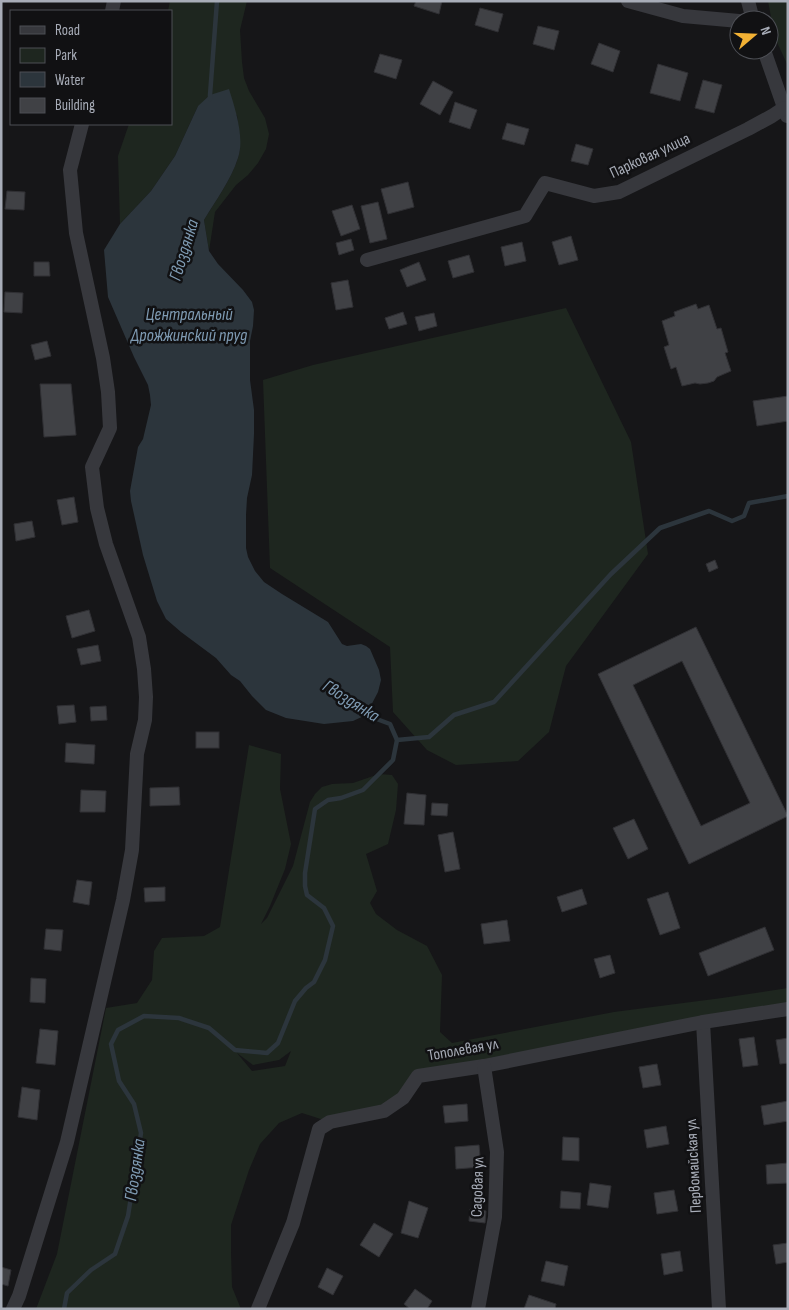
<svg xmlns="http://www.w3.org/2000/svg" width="789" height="1310" viewBox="0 0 789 1310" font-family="'Sofia Sans Condensed',sans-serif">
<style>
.green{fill:#1e261f;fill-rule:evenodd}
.water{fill:#2c353c}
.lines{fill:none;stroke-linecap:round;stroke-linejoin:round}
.stream{stroke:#2c353c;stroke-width:4.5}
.building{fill:#404145;stroke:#303034;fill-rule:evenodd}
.minor{stroke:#37383d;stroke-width:14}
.labels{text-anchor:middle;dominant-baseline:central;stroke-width:5;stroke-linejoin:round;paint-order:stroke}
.street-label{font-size:16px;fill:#a8adb8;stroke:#111113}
.water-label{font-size:18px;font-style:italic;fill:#7f9bb3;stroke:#111113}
</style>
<rect width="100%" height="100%" fill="#161618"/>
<g class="green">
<path d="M170 1H247L240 30 242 62 244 78 249 91 265 118 269 134 266 149 258 163 248 175 236 185 215 212 209 251 204 220C215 202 240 167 240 146 240 136 238 125 237 115L198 106 175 156 151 191 120 224 118 156 129 124H171V11H168Z"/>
<polygon points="768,1 788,1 788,66 775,38"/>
<polygon points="566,308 631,442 648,554 566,666 549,732 518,761 456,765 427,750 393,712 390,647 270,568 263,380 313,365"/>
<path d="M249 745 281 754 280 789 291 844 285 869 270 906 261 924 267 918 293 866 310 802 315 794 322 787 332 784 353 783 379 774 392 775 398 784 396 810 388 844 366 854 377 891 370 903 376 914 397 930 427 946 442 975 440 1032 452 1043 614 1012 722 998 788 988V1010L418 1076 403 1098 330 1122 302 1113 279 1123 260 1144 249 1170 231 1225V1252L232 1287 241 1309H36L57 1254 106 1008 137 1003 152 980 154 951 162 938 204 936 220 927ZM291 1051 285 1066 252 1071 237 1053 253 1065 279 1060Z"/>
</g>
<path class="water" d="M229 89C235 108 245 138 238 158 231 180 216 200 204 220L209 251 218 264 243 290 252 302 254 310 253 326 250 341V380L254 410V434L252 475 247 498 246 515V548L248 557 255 571 264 582 282 594 328 622 342 644 347 646 361 644 366 646 370 649 379 670 381 680 378 692 366 715 353 721 324 724 286 718 266 710 252 696 240 681 231 675 216 658 181 632 166 619 157 601 143 555 131 501 130 491 138 447 143 439 151 405 150 395 148 385 134 357 108 297 104 250 120 224 151 191 175 156 198 106 210 95Z"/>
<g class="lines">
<g class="stream">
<polyline points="210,99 210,95 217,1"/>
<polyline points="397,740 429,737 454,715 494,702 611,574 660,528 709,511 732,521 744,516 749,503 788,496"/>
<polyline points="64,1309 67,1293 91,1270 115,1254 128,1216 141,1133 134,1104 119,1081 111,1044 118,1030 144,1016 179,1018 209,1028 235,1050 267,1053 278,1043 295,1001 306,988 314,982 325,960 333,926 324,908 307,895 305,886 305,873 315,809 328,800 341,798 363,790 393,760 397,740 390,724 366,715 363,712"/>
</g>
</g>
<g class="building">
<polygon points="416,1 442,1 439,14 414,6"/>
<polygon points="480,8 503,14 498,32 475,25"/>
<polygon points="538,26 559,31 554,50 533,44"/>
<polygon points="599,43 620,51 613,72 591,64"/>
<polygon points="380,54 402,60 396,79 374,72"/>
<polygon points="658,64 688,73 680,101 650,93"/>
<polygon points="703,80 722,85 714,113 695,108"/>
<polygon points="433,81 453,92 440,115 420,104"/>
<polygon points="455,102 477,110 470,129 449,122"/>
<polygon points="507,123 529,129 524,145 502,139"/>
<polygon points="576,144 593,149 588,165 571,161"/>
<polygon points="408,182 414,207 388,214 381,189"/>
<polygon points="7,191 25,192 24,210 5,209"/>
<polygon points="378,202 387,239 370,243 361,206"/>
<polygon points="352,205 360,229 341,236 332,211"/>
<polygon points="571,236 578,260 559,265 552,242"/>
<polygon points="351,239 354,250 339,255 336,243"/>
<polygon points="522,242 526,261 505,266 501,247"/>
<polygon points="469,255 474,272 453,278 448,261"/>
<polygon points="34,262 49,262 50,276 34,276"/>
<polygon points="419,262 426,280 407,287 400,270"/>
<polygon points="348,280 353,307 336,310 331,283"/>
<polygon points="5,292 23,293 22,313 4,312"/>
<polygon points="696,304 698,309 709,305 717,329 721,328 728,352 725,353 731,371 717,377 714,381 708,383 700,384 695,383 682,386 676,367 671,369 664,347 669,345 662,321 675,316 674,312"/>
<polygon points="403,312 407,324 389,329 385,318"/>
<polygon points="434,313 437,326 419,331 415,317"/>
<polygon points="47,341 51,356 35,360 31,345"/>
<polygon points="40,384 71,384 76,435 44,437"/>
<polygon points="788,396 788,421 757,426 753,401"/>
<polygon points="74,497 78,522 62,525 57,500"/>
<polygon points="32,521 35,537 16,541 14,524"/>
<polygon points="715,560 718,568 709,572 706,564"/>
<polygon points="89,610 95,631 72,638 66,616"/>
<path d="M696 627 788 816 689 864 598 674ZM682 661 750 803 701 826 633 685Z"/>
<polygon points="98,645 101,661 81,665 77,649"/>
<polygon points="74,705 76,722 59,724 57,706"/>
<polygon points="106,706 107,720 91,721 90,707"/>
<rect x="196" y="732" width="23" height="16"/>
<polygon points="66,743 95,745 94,764 65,762"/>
<polygon points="179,787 180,805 150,806 150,788"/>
<polygon points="81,790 106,791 105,812 80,812"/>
<polygon points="407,793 426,795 424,825 404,824"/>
<polygon points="432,803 448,804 447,816 431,815"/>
<polygon points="634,819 648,849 628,859 613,828"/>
<polygon points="453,832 460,869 445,872 438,835"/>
<polygon points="77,880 92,882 89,905 73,902"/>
<polygon points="165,887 165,901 145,902 144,888"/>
<polygon points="582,889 587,904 562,912 557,897"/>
<polygon points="668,892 680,928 660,935 647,899"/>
<polygon points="507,920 510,941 484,944 481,924"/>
<polygon points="765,927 774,950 708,976 699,953"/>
<polygon points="46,929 63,930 61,951 44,949"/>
<polygon points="610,955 615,973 600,978 594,959"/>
<polygon points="31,978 46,979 45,1003 30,1002"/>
<polygon points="40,1029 58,1031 55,1065 36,1063"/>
<polygon points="754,1037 758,1065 743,1067 739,1039"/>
<polygon points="788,1038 788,1063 780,1064 776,1040"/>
<polygon points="657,1064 661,1085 643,1088 639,1067"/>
<polygon points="22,1087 40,1090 37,1120 18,1117"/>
<polygon points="788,1101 788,1121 764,1125 761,1106"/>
<polygon points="467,1104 468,1121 445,1123 443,1106"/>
<polygon points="666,1126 669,1144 647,1148 644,1130"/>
<polygon points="563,1137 579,1138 579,1161 562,1160"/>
<polygon points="479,1145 481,1167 456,1169 455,1147"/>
<polygon points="788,1163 788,1183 767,1184 766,1165"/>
<polygon points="590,1183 611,1186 608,1208 587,1205"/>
<polygon points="674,1190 678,1211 657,1214 654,1193"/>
<polygon points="561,1191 581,1193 580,1209 560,1208"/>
<polygon points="409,1201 428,1208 418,1238 401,1233"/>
<polygon points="470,1209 486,1211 485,1223 469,1221"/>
<polygon points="374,1223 393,1234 379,1257 360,1245"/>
<polygon points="788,1243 788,1262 776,1264 773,1245"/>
<polygon points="680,1251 683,1271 664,1275 661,1254"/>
<polygon points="546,1261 568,1266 564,1286 541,1281"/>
<polygon points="1,1267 11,1270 8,1286 1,1284"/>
<polygon points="327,1268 343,1276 333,1295 318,1287"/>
<polygon points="415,1289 432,1301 427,1309 410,1309 404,1304"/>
<polygon points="529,1295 556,1304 555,1309 524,1309"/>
</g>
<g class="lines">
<g class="minor">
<polyline points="628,1 683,16 739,21"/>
<polyline points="748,1 753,20"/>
<polyline points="112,11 114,1"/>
<polyline points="764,50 787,116"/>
<polyline points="367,260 525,216 545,183 594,196 619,192 748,129 772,116 784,108"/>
<polyline points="703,1022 719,1309"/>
<polyline points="13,1309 19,1296 67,1142 123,900 132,850 137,754 145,720 146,697 144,669 139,637 106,544 97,508 92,467 110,428 108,392 103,358 76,233 70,170 82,124"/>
<polyline points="258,1309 293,1223 319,1129 330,1122 384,1111 403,1098 418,1076 484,1066 703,1022 788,1009"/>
<polyline points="478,1309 495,1217 497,1152 484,1066"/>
</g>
</g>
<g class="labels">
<g class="street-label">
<text transform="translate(650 156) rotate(-25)">Парковая улица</text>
<text transform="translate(463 1050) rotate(-10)">Тополевая ул</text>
<text transform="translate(694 1166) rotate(-93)">Первомайская ул</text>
<text transform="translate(478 1187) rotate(-88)">Садовая ул</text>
</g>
<g class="water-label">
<text transform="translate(184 250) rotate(-73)">Гвоздянка</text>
<text x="189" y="314">Центральный<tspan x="189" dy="21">Дрожжинский пруд</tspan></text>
<text transform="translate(351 701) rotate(32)">Гвоздянка</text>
<text transform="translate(135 1170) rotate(-82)">Гвоздянка</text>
</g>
</g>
<rect width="789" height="1310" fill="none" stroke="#a8adb8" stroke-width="5"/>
<rect x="10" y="10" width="162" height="115" fill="#111113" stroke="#4d4f55"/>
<rect x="20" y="26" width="25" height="8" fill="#37383d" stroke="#4d4f55"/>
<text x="55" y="35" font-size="15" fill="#a8adb8">Road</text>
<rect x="20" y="48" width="25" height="15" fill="#1e261f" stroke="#4d4f55"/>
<text x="55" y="60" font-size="15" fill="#a8adb8">Park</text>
<rect x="20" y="72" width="25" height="15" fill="#2c353c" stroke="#4d4f55"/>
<text x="55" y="85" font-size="15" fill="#a8adb8">Water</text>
<rect x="20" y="98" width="25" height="15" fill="#404145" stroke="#4d4f55"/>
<text x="55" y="110" font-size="15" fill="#a8adb8">Building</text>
<g transform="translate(754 35) rotate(71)"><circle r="24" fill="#111113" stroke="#4d4f55"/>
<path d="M0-4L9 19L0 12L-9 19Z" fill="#f2b134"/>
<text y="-8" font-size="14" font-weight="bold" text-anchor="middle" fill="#a8adb8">N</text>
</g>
</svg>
